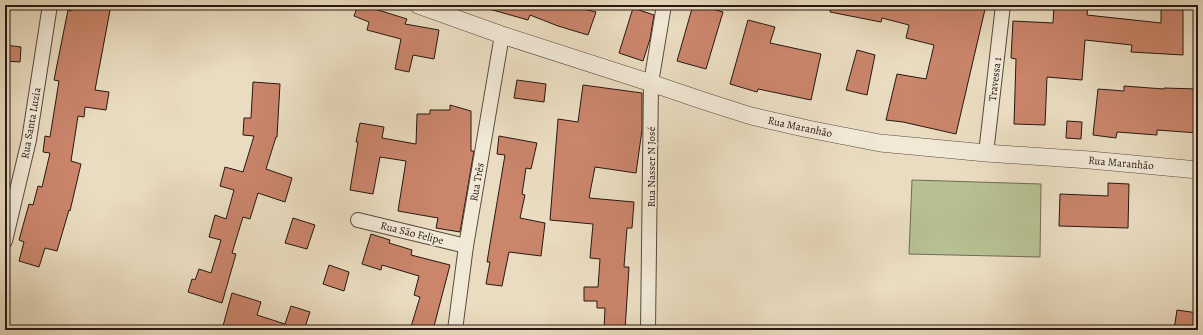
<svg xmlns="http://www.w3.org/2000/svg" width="1203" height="335" viewBox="0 0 1203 335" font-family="Alegreya,serif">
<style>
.green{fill:#b7c092;stroke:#6e6c52}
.building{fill:#ca856b;stroke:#261812}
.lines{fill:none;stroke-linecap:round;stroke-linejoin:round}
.minor-casing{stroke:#57493e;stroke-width:16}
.tertiary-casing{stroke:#57493e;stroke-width:18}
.minor{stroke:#f1e8d6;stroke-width:14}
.tertiary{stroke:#f1e8d6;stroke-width:17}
.labels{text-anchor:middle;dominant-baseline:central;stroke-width:3;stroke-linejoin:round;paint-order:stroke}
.street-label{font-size:11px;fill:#261812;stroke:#f1e8d6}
</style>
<rect width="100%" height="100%" fill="#eadcc0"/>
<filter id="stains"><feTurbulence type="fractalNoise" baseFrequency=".005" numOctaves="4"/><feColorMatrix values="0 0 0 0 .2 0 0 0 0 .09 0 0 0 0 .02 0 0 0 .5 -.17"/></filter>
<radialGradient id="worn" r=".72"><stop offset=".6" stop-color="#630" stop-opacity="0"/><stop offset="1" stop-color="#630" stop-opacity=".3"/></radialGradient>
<polygon class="green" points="912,180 1041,184 1040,257 909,254"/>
<g class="building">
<polygon points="72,5 111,5 95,90 109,92 106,110 85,107 84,117 78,116 71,161 81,164 70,211 69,210 57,251 45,248 39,267 19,261 24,242 19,240 29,204 33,205 38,186 42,187 50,153 43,152 45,136 50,137 59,81 54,80 68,10 71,11"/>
<polygon points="358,5 364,5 378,10 407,19 405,24 439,30 434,59 413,55 409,72 395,69 401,39 367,30 369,22 354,16"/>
<polygon points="489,5 566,5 596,12 588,35 558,26 530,15 528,20 489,9"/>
<polygon points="693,5 699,5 723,12 706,69 677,61"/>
<polygon points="831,5 986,5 956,134 903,122 886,120 897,74 926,79 934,45 906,38 909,25 882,18 881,22 830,12"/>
<polygon points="1054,5 1088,7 1087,15 1161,23 1161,9 1183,10 1183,55 1131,52 1132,45 1085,40 1082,80 1047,77 1045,125 1014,124 1016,59 1011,58 1013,21 1053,23"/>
<polygon points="633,8 654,15 650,39 643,61 619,53"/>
<polygon points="748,20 775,27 770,43 821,54 811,100 758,89 757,92 730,84"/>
<polygon points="5,45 21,47 20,62 5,61"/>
<polygon points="857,50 875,55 867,95 846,90"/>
<polygon points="517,80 546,84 544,102 514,98"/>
<polygon points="253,82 280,84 277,137 276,137 266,169 292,178 285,202 258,193 250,219 243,217 232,253 236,254 222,303 188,292 192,279 195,280 199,269 211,273 221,240 209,237 215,215 226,219 234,190 220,186 225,167 243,172 254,136 243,135 244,118 251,118"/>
<polygon points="583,85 642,93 642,130 636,173 595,167 589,198 634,202 632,228 627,228 624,267 629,267 625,330 604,330 605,308 597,308 597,301 584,301 584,287 598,287 600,259 590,258 593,224 550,220 558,119 578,122"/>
<polygon points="1124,86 1164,89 1164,88 1198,89 1198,133 1157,130 1157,135 1117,132 1116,138 1093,135 1098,89 1124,91"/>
<polygon points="450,105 471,111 471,151 474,151 460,232 436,228 438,218 398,211 406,161 380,157 373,194 350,190 358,142 356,142 360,123 384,127 382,138 416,144 417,114 430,114 430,110 450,110"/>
<polygon points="1067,121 1082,122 1081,139 1066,138"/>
<polygon points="499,136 537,143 531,169 526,168 522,194 525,195 520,218 545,223 541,256 509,252 502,286 486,284 490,262 487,262 505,155 497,154"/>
<polygon points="1108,183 1129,184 1128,228 1059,226 1060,194 1108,196"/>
<polygon points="293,218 315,225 307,249 285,243"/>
<polygon points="371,234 390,240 389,243 412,250 411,255 450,265 433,330 410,330 420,297 414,295 419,276 382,265 381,270 362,264"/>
<polygon points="329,265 349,272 344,291 323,284"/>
<polygon points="232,293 261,302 257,315 285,324 291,306 310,312 304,330 236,330 223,326"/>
<polygon points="1177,310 1198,313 1198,330 1174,330"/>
</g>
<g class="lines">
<defs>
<g id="minor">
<polyline points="986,153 1003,5"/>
<polyline points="358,220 466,246"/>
<polyline points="5,241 29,140 50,5"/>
<polyline points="455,330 466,246 502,35"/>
<polyline points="648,330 651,83 664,5"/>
</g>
<polyline id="tertiary" points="418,5 502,35 651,83 704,101 751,116 808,129 880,143 986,153 1090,160 1198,170"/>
</defs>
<use href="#minor" class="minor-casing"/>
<use href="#tertiary" class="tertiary-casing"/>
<use href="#minor" class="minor"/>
<use href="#tertiary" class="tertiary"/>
</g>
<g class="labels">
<g class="street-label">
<text transform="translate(995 79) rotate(-83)">Travessa 1</text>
<text transform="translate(31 123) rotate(-80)">Rua Santa Luzia</text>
<text transform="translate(800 127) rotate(12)">Rua Maranhão</text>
<text transform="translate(1121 163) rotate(5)">Rua Maranhão</text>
<text transform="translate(651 167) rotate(-90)">Rua Nasser N José</text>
<text transform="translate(477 182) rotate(-80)">Rua Três</text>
<text transform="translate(412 233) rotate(14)">Rua São Felipe</text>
</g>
</g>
<rect width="1203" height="335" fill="none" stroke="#eadcc0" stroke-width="20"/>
<rect x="6" y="6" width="1191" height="323" fill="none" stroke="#261812" stroke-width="2"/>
<rect x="10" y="10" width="1183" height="315" fill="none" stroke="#261812"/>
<rect width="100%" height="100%" filter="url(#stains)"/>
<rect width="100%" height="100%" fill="url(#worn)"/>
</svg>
